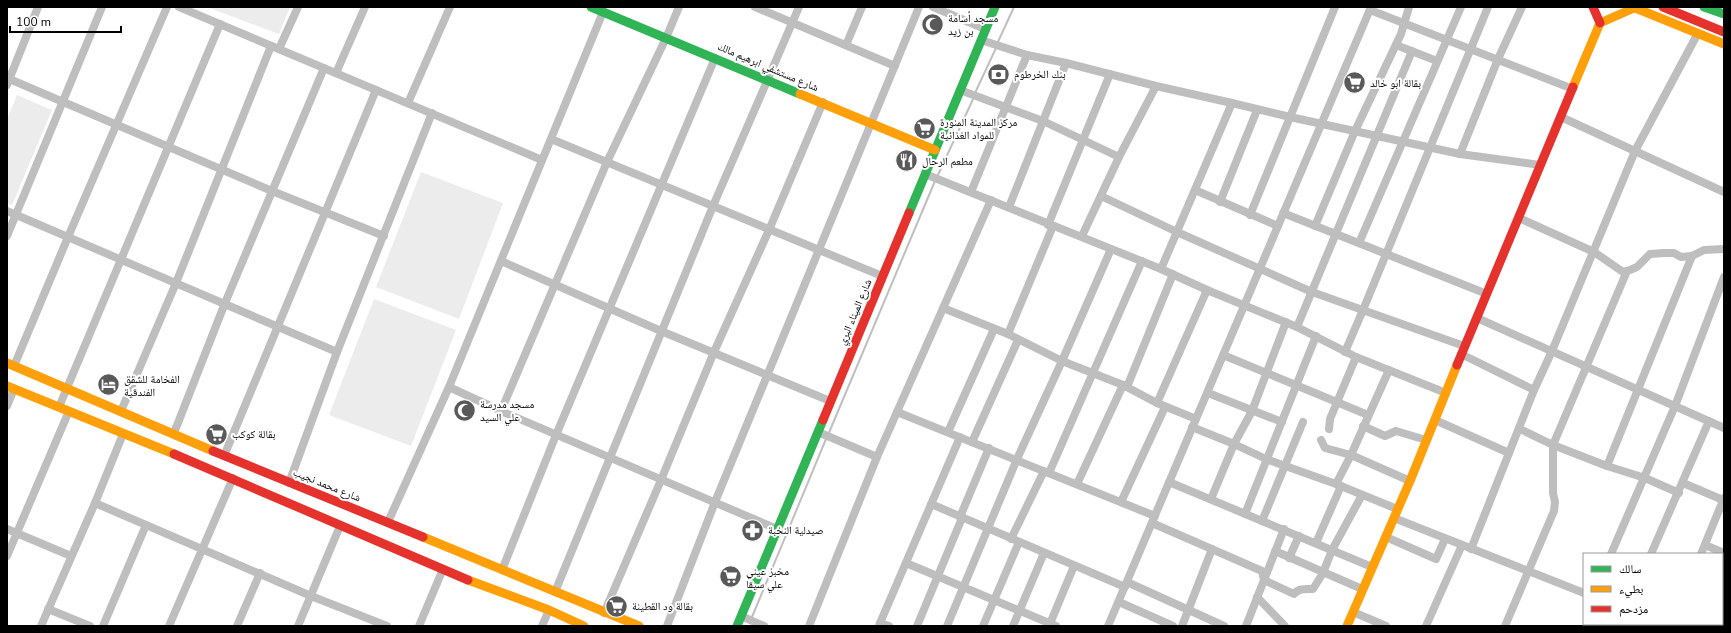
<svg xmlns="http://www.w3.org/2000/svg" width="1731" height="633" viewBox="0 0 1731 633" font-family="'Nunito Sans','Noto Naskh Arabic',sans-serif">
<style>
.green{fill:#ececec}
.lines{fill:none;stroke-linecap:round;stroke-linejoin:round}
.stream{stroke:#bfbfbf;stroke-width:2}
.street{stroke:#bebebe;stroke-width:8}
.fast{stroke:#30b455;stroke-width:9}
.slow{stroke:#ff9f0a;stroke-width:9}
.jam{stroke:#e5322d;stroke-width:9}
.labels{text-anchor:middle;dominant-baseline:central;stroke-width:4;stroke-linejoin:round;paint-order:stroke}
.poi-label{font-size:11px;fill:#000;stroke:#fff;text-anchor:start}
.street-label{font-size:11px;fill:#000;stroke:#fff}
</style>
<rect width="100%" height="100%" fill="#fff"/>
<g class="green">
<polygon points="207,7 290,7 279,34"/>
<polygon points="17,95 52,110 12,205 7,203 7,119"/>
<polygon points="421,172 503,203 459,319 376,287"/>
<polygon points="374,299 456,330 411,446 329,415"/>
</g>
<g class="lines">
<g class="stream">
<polyline points="997,44 1014,7"/>
<polyline points="975,93 996,48"/>
<polyline points="937,177 974,97"/>
<polyline points="828,435 935,181"/>
<polyline points="752,617 826,439"/>
</g>
<g class="street">
<polyline points="179,7 542,160"/>
<polyline points="755,7 895,66"/>
<polyline points="933,7 985,29"/>
<polyline points="1370,10 1573,89"/>
<polyline points="981,40 1027,55 1066,63 1156,86 1232,103 1290,117 1460,154 1540,165"/>
<polyline points="846,45 862,7"/>
<polyline points="1396,45 1437,61"/>
<polyline points="279,49 298,7"/>
<polyline points="336,73 365,7"/>
<polyline points="7,78 272,191 384,236"/>
<polyline points="7,85 38,7"/>
<polyline points="960,90 1043,121 1119,157"/>
<polyline points="408,103 450,7"/>
<polyline points="1561,117 1724,192"/>
<polyline points="551,139 882,276"/>
<polyline points="1460,154 1498,59 1522,7"/>
<polyline points="925,174 1161,269 1207,290 1297,327 1356,357 1446,393"/>
<polyline points="1195,190 1278,226"/>
<polyline points="971,192 1027,55"/>
<polyline points="1101,196 1177,232 1312,292 1464,346"/>
<polyline points="1220,202 1257,110"/>
<polyline points="1009,207 1066,63"/>
<polyline points="7,211 337,352"/>
<polyline points="1283,213 1487,294"/>
<polyline points="1250,215 1335,7"/>
<polyline points="1519,218 1594,252 1623,272 1630,270 1637,267 1650,254 1664,253 1674,253 1681,257 1692,256 1704,250 1724,249"/>
<polyline points="1048,225 1110,74"/>
<polyline points="1315,226 1355,131 1401,34 1409,7"/>
<polyline points="7,236 102,7"/>
<polyline points="1082,236 1119,157 1156,86"/>
<polyline points="1359,243 1461,7"/>
<polyline points="501,261 661,331 830,401"/>
<polyline points="1161,269 1232,103"/>
<polyline points="943,308 1008,334 1062,361 1123,385 1157,403 1196,419"/>
<polyline points="1477,318 1724,428"/>
<polyline points="1297,327 1412,51"/>
<polyline points="1008,334 1053,226"/>
<polyline points="1345,352 1363,310 1488,7"/>
<polyline points="1461,354 1534,390"/>
<polyline points="1223,355 1368,415"/>
<polyline points="14,366 68,237 167,7"/>
<polyline points="449,387 501,411 777,529"/>
<polyline points="1127,387 1173,274"/>
<polyline points="1208,393 1282,422"/>
<polyline points="1157,403 1207,290"/>
<polyline points="7,406 14,389"/>
<polyline points="59,407 220,24"/>
<polyline points="121,411 176,283 271,46"/>
<polyline points="501,411 607,162 666,38 679,7"/>
<polyline points="897,412 1155,516"/>
<polyline points="1435,420 1509,453"/>
<polyline points="1363,426 1385,436 1396,431 1426,440"/>
<polyline points="1192,427 1234,444 1266,459 1336,484 1397,509"/>
<polyline points="1329,429 1330,419 1356,357"/>
<polyline points="1520,429 1553,445 1607,466 1645,478 1679,493"/>
<polyline points="818,432 877,457"/>
<polyline points="948,432 994,329"/>
<polyline points="174,433 225,303 324,68"/>
<polyline points="1321,440 1325,448 1351,455 1410,481"/>
<polyline points="972,442 1018,340"/>
<polyline points="224,456 376,90"/>
<polyline points="1607,466 1692,256"/>
<polyline points="1049,473 1142,261"/>
<polyline points="1169,482 1372,567"/>
<polyline points="289,483 337,352 432,113"/>
<polyline points="1683,483 1723,500"/>
<polyline points="1077,484 1123,385"/>
<polyline points="1336,484 1351,455 1389,370"/>
<polyline points="1211,499 1234,444 1252,411 1286,322"/>
<polyline points="1121,502 1165,407"/>
<polyline points="95,503 311,596 387,626"/>
<polyline points="931,504 1125,587"/>
<polyline points="1245,514 1316,336"/>
<polyline points="960,517 989,448"/>
<polyline points="1394,518 1584,593"/>
<polyline points="1262,521 1303,422"/>
<polyline points="388,522 449,387 603,12"/>
<path d="M1152 523 1262 571 1264 580 1294 594C1299 588 1305 589 1313 589L1323 573 1332 550 1362 495"/>
<polyline points="7,529 71,556"/>
<polyline points="1386,537 1436,559 1445,539"/>
<polyline points="1011,539 1044,471"/>
<polyline points="1316,543 1341,486"/>
<polyline points="1705,545 1724,553"/>
<polyline points="1471,549 1534,390 1552,351 1635,151 1698,33"/>
<polyline points="1275,551 1362,589"/>
<polyline points="1611,554 1675,406 1724,277"/>
<polyline points="1651,554 1709,421"/>
<polyline points="1701,554 1724,498"/>
<polyline points="7,556 69,411"/>
<polyline points="1289,558 1299,536"/>
<polyline points="906,563 1056,626"/>
<polyline points="502,570 556,435 715,58"/>
<polyline points="1127,582 1224,626"/>
<polyline points="555,592 713,206 799,7"/>
<polyline points="1257,597 1285,626"/>
<polyline points="1119,602 1173,626"/>
<polyline points="1722,604 1724,606"/>
<polyline points="48,609 90,626"/>
<polyline points="1353,612 1386,626"/>
<polyline points="604,613 661,480 714,352 769,230 823,102"/>
<polyline points="741,616 764,626"/>
<polyline points="880,623 960,437"/>
<polyline points="1665,624 1670,626"/>
<polyline points="41,626 95,503 123,434"/>
<polyline points="103,626 146,525"/>
<polyline points="169,626 233,478"/>
<polyline points="237,626 260,573"/>
<polyline points="298,626 340,526"/>
<polyline points="419,626 443,569"/>
<polyline points="542,626 549,610"/>
<polyline points="667,626 715,502 919,7"/>
<polyline points="809,626 877,457 991,200"/>
<polyline points="879,626 880,623 889,626"/>
<polyline points="917,626 962,518"/>
<polyline points="947,626 1017,459 1062,361 1111,249"/>
<polyline points="983,626 1019,542"/>
<polyline points="1013,626 1044,553"/>
<polyline points="1049,626 1074,566"/>
<polyline points="1108,626 1371,7"/>
<polyline points="1182,626 1212,549"/>
<polyline points="1246,626 1284,529"/>
<polyline points="1426,626 1462,545"/>
<polyline points="1505,626 1554,511 1555,502 1553,493 1553,445 1627,271"/>
</g>
<g class="fast">
<polyline points="591,7 800,94"/>
<polyline points="1704,7 1724,14"/>
<polyline points="909,213 995,7"/>
<polyline points="737,626 823,420"/>
</g>
<g class="slow">
<polyline points="1633,7 1724,44"/>
<polyline points="1573,87 1600,23 1634,8"/>
<polyline points="800,94 935,150"/>
<polyline points="7,363 213,451"/>
<polyline points="7,386 174,454"/>
<polyline points="423,537 639,626"/>
<polyline points="468,580 549,610 584,626"/>
<polyline points="1347,626 1410,481 1457,365"/>
</g>
<g class="jam">
<polyline points="1593,7 1600,23"/>
<polyline points="1663,7 1724,32"/>
<polyline points="1457,365 1573,87"/>
<polyline points="823,420 909,213"/>
<polyline points="213,451 423,537"/>
<polyline points="174,454 468,580"/>
</g>
</g>
<defs>
<symbol id="mosque-disc" viewBox="-11 -11 22 22"><circle r="9.5" fill="#595959" stroke="#fff"/><path d="M3.5-4.9A6 6 0 1 0 3.5 4.9A5 5 0 1 1 3.5-4.9Z" fill="#fff"/></symbol>
<symbol id="bank-disc" viewBox="-11 -11 22 22"><circle r="9.5" fill="#595959" stroke="#fff"/><path d="M-6-4H6V4H-6ZM0-2.3a2.3 2.3 0 1 0 0 4.6a2.3 2.3 0 1 0 0-4.6Z" fill="#fff"/></symbol>
<symbol id="supermarket-disc" viewBox="-11 -11 22 22"><circle r="9.5" fill="#595959" stroke="#fff"/><path d="M-6-5.5h2.5l.6 2H6L4.5 2H-2.5L-4.4-4H-6ZM-1.5 3.2a1.3 1.3 0 1 0 .1 0ZM3 3.2a1.3 1.3 0 1 0 .1 0Z" fill="#fff"/></symbol>
<symbol id="restaurant-disc" viewBox="-11 -11 22 22"><circle r="9.5" fill="#595959" stroke="#fff"/><path d="M-5-6h1v4h1v-4h1v4h1v-4h1v5L-1.5 .5V6h-2V.5L-5-1ZM5-6V6H3V1.5H1.5Q1.5-4 5-6Z" fill="#fff"/></symbol>
<symbol id="hotel-disc" viewBox="-11 -11 22 22"><circle r="9.5" fill="#595959" stroke="#fff"/><path d="M-6-4.5h1.5V1H6V5H4.5V3h-9V5H-6ZM-4 0a1.8 1.8 0 1 1 3.6 0ZM.5 0V-2.5h3Q6-2.5 6 0Z" fill="#fff"/></symbol>
<symbol id="pharmacy-disc" viewBox="-11 -11 22 22"><circle r="9.5" fill="#595959" stroke="#fff"/><path d="M-2-6h4v4h4v4h-4v4h-4v-4h-4v-4h4Z" fill="#fff"/></symbol>
</defs>
<g fill-rule="evenodd">
<use href="#mosque-disc" x="920" y="12" width="25" height="25"/>
<use href="#bank-disc" x="986" y="62" width="25" height="25"/>
<use href="#supermarket-disc" x="1342" y="70" width="25" height="25"/>
<use href="#supermarket-disc" x="912" y="116" width="25" height="25"/>
<use href="#restaurant-disc" x="894" y="148" width="25" height="25"/>
<use href="#hotel-disc" x="96" y="372" width="25" height="25"/>
<use href="#mosque-disc" x="452" y="398" width="25" height="25"/>
<use href="#supermarket-disc" x="204" y="422" width="25" height="25"/>
<use href="#pharmacy-disc" x="740" y="518" width="25" height="25"/>
<use href="#supermarket-disc" x="718" y="564" width="25" height="25"/>
<use href="#supermarket-disc" x="604" y="594" width="25" height="25"/>
</g>
<g class="labels">
<g class="poi-label">
<text x="948" y="18">مسجد أسامة<tspan x="948" dy="13">بن زيد</tspan></text>
<text x="1014" y="74">بنك الخرطوم</text>
<text x="1370" y="83">بقالة ابو خالد</text>
<text x="940" y="122">مركز المدينة المنورة<tspan x="940" dy="13">للمواد الغذائية</tspan></text>
<text x="922" y="161">مطعم الرحال</text>
<text x="124" y="379">الفخامة للشقق<tspan x="124" dy="13">الفندقية</tspan></text>
<text x="480" y="404">مسجد مدرسة<tspan x="480" dy="13">علي السيد</tspan></text>
<text x="232" y="434">بقالة كوكب</text>
<text x="768" y="530">صيدلية النخبة</text>
<text x="746" y="571">مخبز عيني<tspan x="746" dy="13">علي سيقا</tspan></text>
<text x="632" y="606">بقالة ود القطينة</text>
</g>
<g class="street-label">
<text transform="translate(768 67) rotate(23)">شارع مستشفي ابرهيم مالك</text>
<text transform="translate(855 312) rotate(-67)">شارع الميناء البري</text>
<text transform="translate(327 485) rotate(22)">شارع محمد نجيب</text>
</g>
</g>
<rect width="1731" height="633" fill="none" stroke="#000000" stroke-width="16"/>
<rect x="1583" y="553" width="140" height="72" fill="#ffffff" stroke="#999999"/>
<rect x="1591" y="566" width="20" height="6" fill="#30b455" stroke="#999999"/>
<text x="1619" y="573" font-size="12" fill="#000000">سالك</text>
<rect x="1591" y="586" width="20" height="6" fill="#ff9f0a" stroke="#999999"/>
<text x="1619" y="593" font-size="12" fill="#000000">بطيء</text>
<rect x="1591" y="606" width="20" height="6" fill="#e5322d" stroke="#999999"/>
<text x="1619" y="613" font-size="12" fill="#000000">مزدحم</text>
<path d="M10 26v6h111v-6" fill="none" stroke="#000000" stroke-width="2"/>
<text x="16" y="26" font-size="12" fill="#000000" stroke="#ffffff" stroke-width="3" paint-order="stroke">100 m</text>
</svg>
